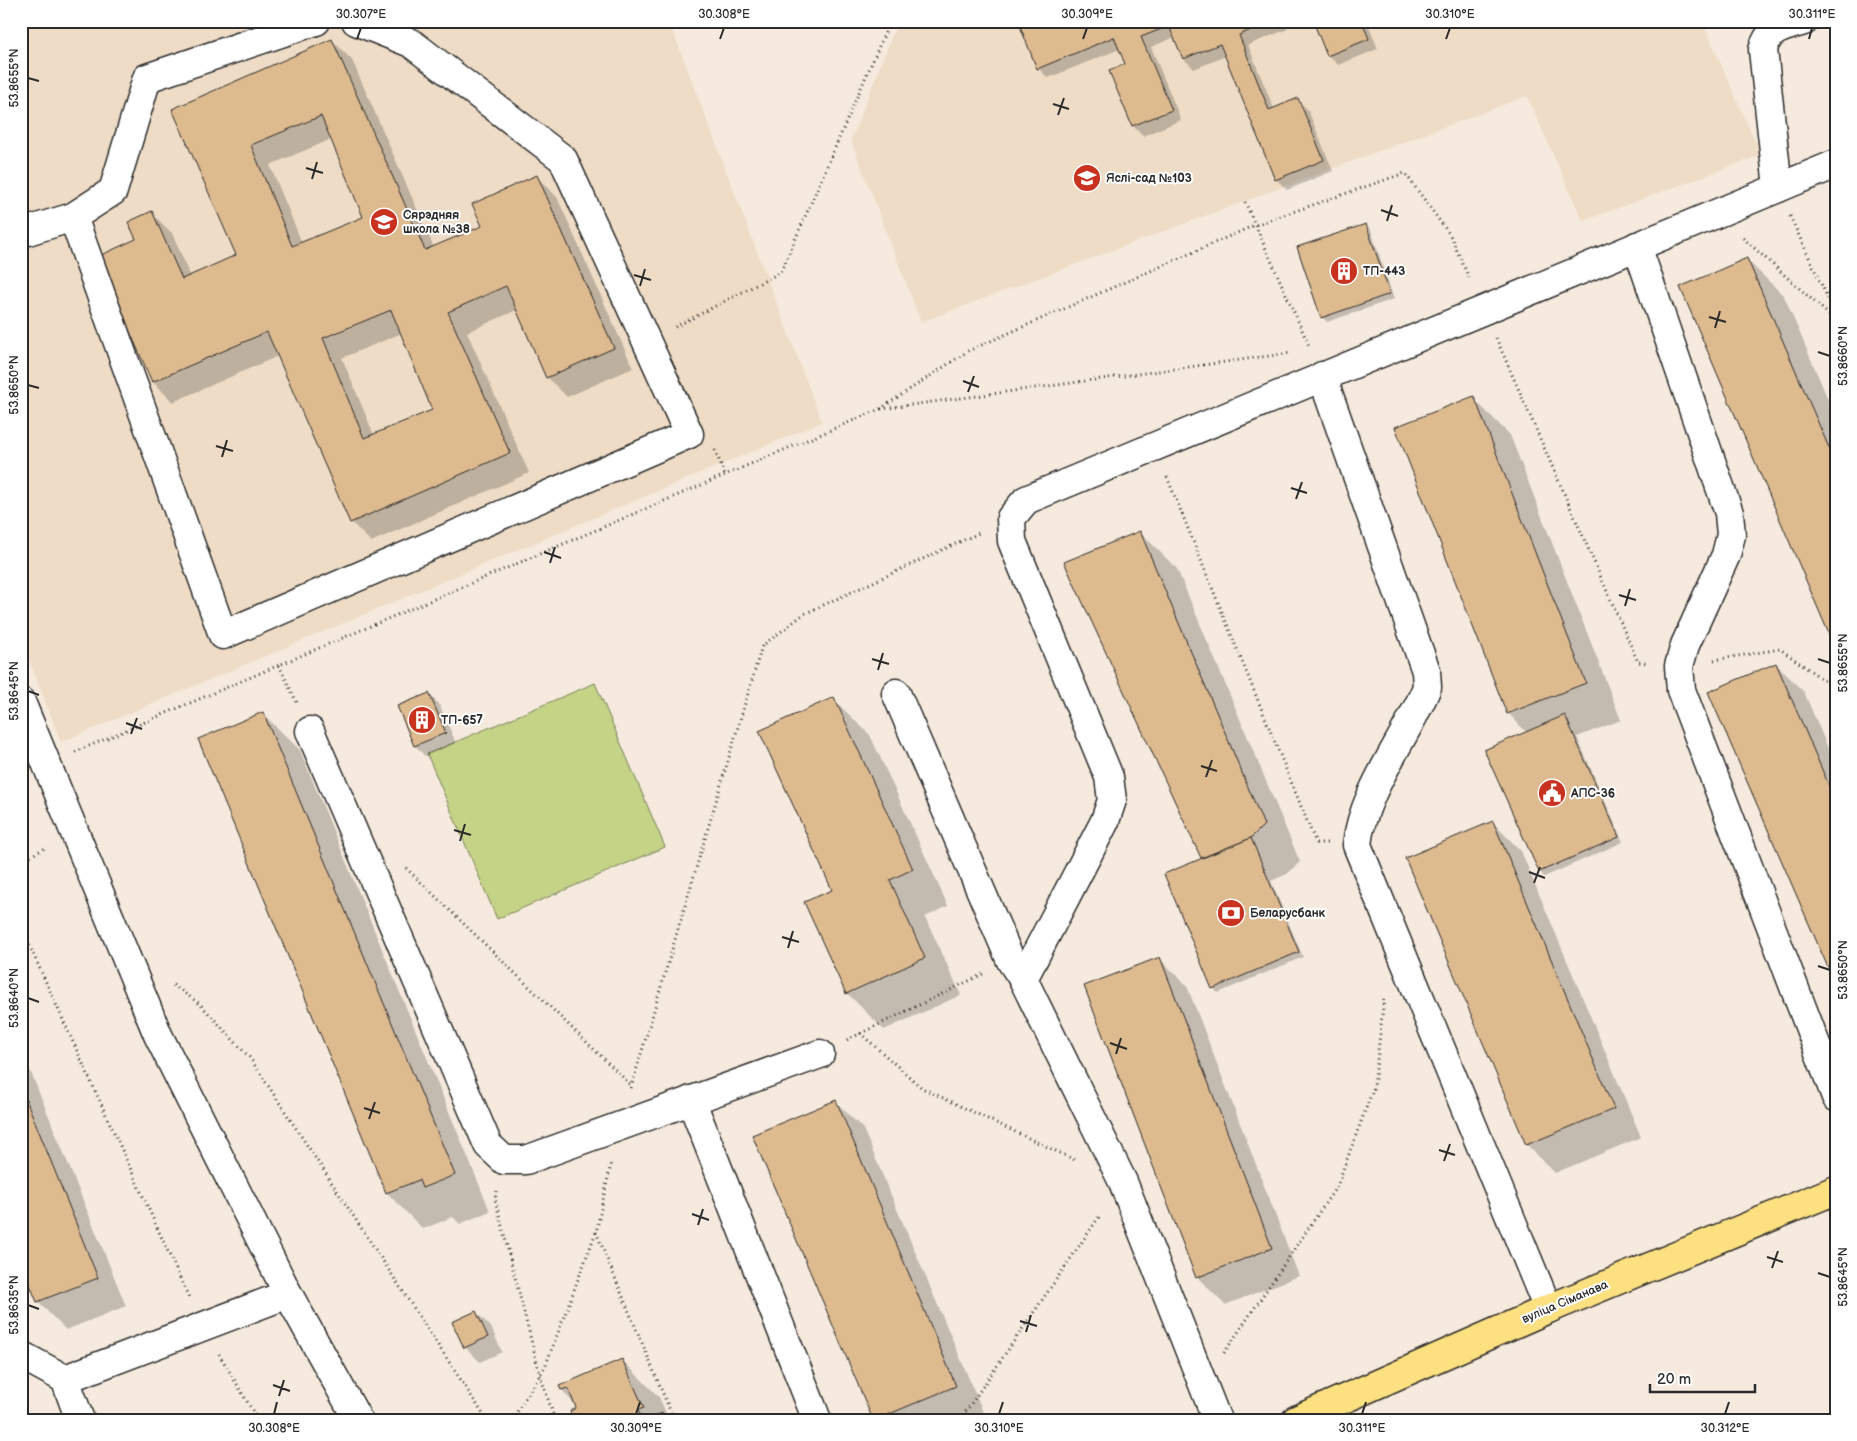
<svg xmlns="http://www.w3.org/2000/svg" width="1857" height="1441" viewBox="0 0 1857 1441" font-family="'Balsamiq Sans',sans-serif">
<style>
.built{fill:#eedcc6}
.green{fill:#c5d387;stroke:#787f59}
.shadow{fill:#0003;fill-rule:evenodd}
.building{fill:#deba8f;stroke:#2b2b2b;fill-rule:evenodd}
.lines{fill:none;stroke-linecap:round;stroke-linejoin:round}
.minor-casing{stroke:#2b2b2b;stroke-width:31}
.major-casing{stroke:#2b2b2b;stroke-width:31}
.path{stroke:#2b2b2b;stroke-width:3;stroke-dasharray:1 4;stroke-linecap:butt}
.minor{stroke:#fff;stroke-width:28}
.major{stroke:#fde080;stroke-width:28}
.ticks{fill:none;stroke:#2b2b2b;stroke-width:2}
.labels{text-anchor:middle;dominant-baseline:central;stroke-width:4;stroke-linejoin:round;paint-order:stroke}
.poi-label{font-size:12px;font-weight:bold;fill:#2b2b2b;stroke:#fff;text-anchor:start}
.street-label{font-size:12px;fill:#2b2b2b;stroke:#fff}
.neatline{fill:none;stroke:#2b2b2b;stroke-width:2}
.ticks-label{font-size:12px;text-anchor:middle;fill:#2b2b2b}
</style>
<rect width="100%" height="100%" fill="#f5eadd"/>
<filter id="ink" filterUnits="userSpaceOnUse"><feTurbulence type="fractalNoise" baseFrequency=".02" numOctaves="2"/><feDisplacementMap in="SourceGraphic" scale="10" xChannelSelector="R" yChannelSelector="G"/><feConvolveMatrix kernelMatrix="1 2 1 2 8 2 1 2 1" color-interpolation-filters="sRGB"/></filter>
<g filter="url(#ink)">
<g class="built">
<polygon points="21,21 669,21 822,422 61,742 21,639"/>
<polygon points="898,21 1702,21 1761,155 1583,221 1527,96 921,322 851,140"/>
</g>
<polygon class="green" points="595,683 665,847 497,919 427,754"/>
<g class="shadow">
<polygon points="1019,21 1285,21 1288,29 1248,45 1274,109 1298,100 1308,110 1333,171 1287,190 1277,180 1226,56 1194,69 1184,59 1175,37 1151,47 1181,120 1143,136 1133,126 1127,65 1120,49 1048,78 1038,68"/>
<polygon points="1314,21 1367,21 1378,49 1338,65 1328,55"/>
<path d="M332 40 352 60 434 248 483 226 537 177 557 197 633 368 567 397 547 377 517 310 467 332 529 473 371 542 351 522 278 356 173 402 153 382 98 258 138 240 151 213 172 233 191 277 238 256 174 110ZM332 139 365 217 302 243 270 165ZM402 333 433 411 374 435 342 358Z"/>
<polygon points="1366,225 1371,230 1394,299 1327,322 1322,317"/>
<polygon points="1747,260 1784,296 1836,418 1836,643 1833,641"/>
<polygon points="1473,398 1510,435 1621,720 1577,737 1623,842 1544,877 1540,872 1486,751 1527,733 1508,713"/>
<polygon points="1140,532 1177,569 1300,862 1287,874 1271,881 1303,957 1218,993 1213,988 1203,859"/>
<polygon points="1776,664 1804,692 1836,767 1836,983"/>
<polygon points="429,694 439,704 456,743 425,756 415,746 399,707"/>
<polygon points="833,699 870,735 948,906 925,917 961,995 884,1030 847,993 833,890"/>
<polygon points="263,714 300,750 490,1211 460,1224 453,1217 423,1229 387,1193"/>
<polygon points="1493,823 1521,851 1641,1137 1555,1173 1527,1145 1407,859"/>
<polygon points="1159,958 1187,986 1299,1276 1225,1305 1197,1277"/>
<polygon points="21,1048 126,1306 66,1330 38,1302 21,1260"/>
<polygon points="835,1101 863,1129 984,1414 970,1420 874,1420"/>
<polygon points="476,1312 491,1327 502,1352 480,1362 465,1347"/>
<polygon points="622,1360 659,1397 669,1420 575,1420 578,1409 562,1390"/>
<polygon points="21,1402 28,1420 21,1420"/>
</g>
<g class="building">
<polygon points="1018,21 1272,21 1239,35 1269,110 1298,98 1324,160 1275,180 1220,44 1183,59 1169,26 1141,37 1172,110 1132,126 1109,71 1125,64 1114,37 1037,69"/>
<polygon points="1313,21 1362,21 1369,39 1327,56"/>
<path d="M332 39 425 250 482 226 472 204 537 175 614 348 546 378 506 286 448 312 510 453 350 523 267 332 152 382 97 257 136 239 128 222 152 211 182 279 236 255 172 109ZM321 116 363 217 292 246 251 145ZM391 310 432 410 364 438 323 338Z"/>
<polygon points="1366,224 1390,294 1321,318 1297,247"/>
<polygon points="1747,258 1836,464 1836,640 1832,641 1680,287"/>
<polygon points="1474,396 1586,683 1507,714 1395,427"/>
<polygon points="1140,531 1264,825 1251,838 1201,858 1064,562"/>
<polygon points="1776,663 1836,802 1836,986 1708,692"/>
<polygon points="429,693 446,733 414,746 397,706"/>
<polygon points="834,697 913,869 890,880 925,958 846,994 804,902 832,890 759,731"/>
<polygon points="263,712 455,1175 422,1188 419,1180 386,1193 198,739"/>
<polygon points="1565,715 1619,837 1539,872 1484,750"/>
<polygon points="1493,821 1614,1109 1526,1145 1405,858"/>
<polygon points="1251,838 1299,952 1212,989 1164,874"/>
<polygon points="1160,957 1272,1248 1196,1278 1084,986"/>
<polygon points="21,1087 98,1278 37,1302 21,1263"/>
<polygon points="836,1100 956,1386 875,1420 873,1420 752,1135"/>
<polygon points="476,1311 488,1337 464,1348 452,1322"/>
<polygon points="622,1359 644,1408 638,1410 642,1420 573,1420 570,1411 576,1408 568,1388 561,1390 559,1386"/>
<polygon points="21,1408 26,1420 21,1420"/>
<polygon points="662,1413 664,1417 658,1420 646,1420"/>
</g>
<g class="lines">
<defs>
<g id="minor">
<path d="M1778 188 1763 50C1768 28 1785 27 1804 21"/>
<polyline points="73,217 223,635 689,434 563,159 411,43 356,21"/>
<polyline points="21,233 73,217 113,191 147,78 316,21"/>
<polyline points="1637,246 1729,513 1731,535 1726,555 1685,645 1679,666 1681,690 1836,1097"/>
<path d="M1322 376 1426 671 1427 687C1407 737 1362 792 1357 845L1548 1309"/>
<polyline points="896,693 1011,961 1023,979"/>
<polyline points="21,702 158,1035 288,1294 358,1420"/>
<polyline points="310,731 488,1145 504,1160 526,1160 820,1054"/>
<polyline points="691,1100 817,1420"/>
<polyline points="21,1355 65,1379 288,1294"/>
<polyline points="65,1379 80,1420"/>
<polyline points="1217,1420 1123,1182 1023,979 1105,821 1112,800 1109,777 1012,541 1011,518 1026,500 1836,164"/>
</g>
<polyline id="major" points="1296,1420 1548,1309 1836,1190"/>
</defs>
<use href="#minor" class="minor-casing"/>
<use href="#major" class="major-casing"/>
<g class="path">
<polyline points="1245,202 1310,348"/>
<polyline points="1790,216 1836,316"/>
<polyline points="1743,238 1836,321"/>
<polyline points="675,327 781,272 890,21"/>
<polyline points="1496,338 1638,662 1649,663"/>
<polyline points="881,409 1291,353"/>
<polyline points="715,450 725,475"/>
<polyline points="1167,477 1316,843 1327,843"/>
<polyline points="1714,660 1780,649 1836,689"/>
<polyline points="279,665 297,703"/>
<polyline points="75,752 880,409 968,351 1255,225 1405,173 1450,235 1470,280"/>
<polyline points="21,858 25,859 47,847"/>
<polyline points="21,868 25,859"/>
<polyline points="406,868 631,1085"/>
<polyline points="21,927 189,1298"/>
<polyline points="173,985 200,1004 250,1058 487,1420"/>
<polyline points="860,1033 922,1088 1077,1161"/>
<polyline points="847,1040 983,974"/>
<polyline points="631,1088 762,646 804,614 979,533"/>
<polyline points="497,1191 495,1199 540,1375 555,1420"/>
<polyline points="596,1232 674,1420"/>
<polyline points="1224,1353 1337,1186 1374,1087 1384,998"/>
<polyline points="219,1354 258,1420"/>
<polyline points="512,1420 545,1367 596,1232 611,1164"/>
<polyline points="960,1420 1101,1214"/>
</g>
<use href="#minor" class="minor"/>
<use href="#major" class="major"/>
</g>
</g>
<path class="ticks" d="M357 39 361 28M720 39 724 28M1083 39 1087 28M1446 39 1450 28M1809 39 1812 28M28 78 39 81M1053 104 1069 109M1058 115 1064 98M306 168 323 173M312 179 317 162M1381 210 1398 216M1387 221 1392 205M634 275 651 280M640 286 645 269M1709 317 1726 322M1715 328 1720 311M1818 352 1830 356M963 381 979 387M28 385 39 388M968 392 974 376M216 446 233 451M222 457 227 440M1291 488 1307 493M1296 499 1302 482M544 552 561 558M550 563 555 547M1619 595 1636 600M1625 606 1630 589M872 659 889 664M1818 659 1830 663M878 670 883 653M28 691 39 695M126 723 142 729M131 734 137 718M1201 766 1217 771M1206 777 1212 760M454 830 471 835M460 841 465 824M1529 872 1545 878M1534 883 1540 867M782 937 799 942M788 948 793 931M1818 966 1830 970M28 998 39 1002M1110 1043 1127 1049M1116 1054 1121 1038M364 1108 380 1113M369 1119 375 1102M1439 1150 1455 1155M1444 1161 1450 1144M692 1214 709 1220M698 1225 703 1209M1767 1257 1783 1262M1772 1268 1778 1251M1818 1273 1830 1277M28 1305 39 1309M1020 1321 1037 1326M1026 1332 1031 1315M273 1385 290 1391M279 1396 284 1380M274 1414 277 1402M636 1414 640 1402M999 1414 1003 1402M1362 1414 1366 1402M1725 1414 1729 1402"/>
<defs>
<symbol id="school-disc" viewBox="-11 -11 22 22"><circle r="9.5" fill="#c8321e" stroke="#fff"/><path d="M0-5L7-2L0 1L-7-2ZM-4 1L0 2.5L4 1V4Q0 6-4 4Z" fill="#fff"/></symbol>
<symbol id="building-disc" viewBox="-11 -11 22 22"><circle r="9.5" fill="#c8321e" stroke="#fff"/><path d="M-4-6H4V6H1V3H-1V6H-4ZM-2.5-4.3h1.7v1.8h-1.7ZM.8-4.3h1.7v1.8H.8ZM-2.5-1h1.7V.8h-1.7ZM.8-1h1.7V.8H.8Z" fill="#fff"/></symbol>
<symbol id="civic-disc" viewBox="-11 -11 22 22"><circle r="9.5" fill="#c8321e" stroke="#fff"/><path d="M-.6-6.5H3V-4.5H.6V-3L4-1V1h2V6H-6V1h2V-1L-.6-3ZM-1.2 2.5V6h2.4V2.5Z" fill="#fff"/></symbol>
<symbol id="bank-disc" viewBox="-11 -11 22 22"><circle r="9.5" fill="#c8321e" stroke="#fff"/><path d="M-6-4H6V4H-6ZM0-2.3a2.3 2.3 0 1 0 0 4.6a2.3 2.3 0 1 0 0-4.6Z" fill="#fff"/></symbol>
</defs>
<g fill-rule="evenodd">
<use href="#school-disc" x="1071" y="162" width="32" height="32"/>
<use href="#school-disc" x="368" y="206" width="32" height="32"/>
<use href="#building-disc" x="1328" y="255" width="32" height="32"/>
<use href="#building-disc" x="406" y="704" width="32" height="32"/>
<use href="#civic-disc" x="1536" y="777" width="32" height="32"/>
<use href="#bank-disc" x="1215" y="897" width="32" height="32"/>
</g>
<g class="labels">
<g class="poi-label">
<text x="1106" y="178">Яслі-сад №103</text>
<text x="403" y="215">Сярэдняя<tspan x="403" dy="14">школа №38</tspan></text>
<text x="1363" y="271">ТП-443</text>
<text x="441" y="720">ТП-657</text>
<text x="1571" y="793">АПС-36</text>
<text x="1250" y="913">Беларусбанк</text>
</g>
<g class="street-label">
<text transform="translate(1565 1302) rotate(-23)">вуліца Сіманава</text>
</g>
</g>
<rect width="1857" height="1441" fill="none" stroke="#fff" stroke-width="55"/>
<path d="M1650 1384v8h105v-8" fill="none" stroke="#2b2b2b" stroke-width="2.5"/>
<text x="1657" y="1384" font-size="15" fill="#2b2b2b" stroke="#ffffff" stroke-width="4" paint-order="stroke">20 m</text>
<rect x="28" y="28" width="1802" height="1386" class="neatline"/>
<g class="ticks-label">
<text x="361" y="18">30.307°E</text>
<text x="724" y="18">30.308°E</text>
<text x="1087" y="18">30.309°E</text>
<text x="1450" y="18">30.310°E</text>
<text x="1812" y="18">30.311°E</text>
<text transform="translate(14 78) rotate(-90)" y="4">53.8655°N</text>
<text transform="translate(1843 356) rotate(-90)" y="4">53.8660°N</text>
<text transform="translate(14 385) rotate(-90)" y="4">53.8650°N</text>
<text transform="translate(1843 663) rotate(-90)" y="4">53.8655°N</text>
<text transform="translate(14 691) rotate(-90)" y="4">53.8645°N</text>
<text transform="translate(1843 970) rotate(-90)" y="4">53.8650°N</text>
<text transform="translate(14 998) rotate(-90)" y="4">53.8640°N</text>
<text transform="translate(1843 1277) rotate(-90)" y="4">53.8645°N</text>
<text transform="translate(14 1305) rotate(-90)" y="4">53.8635°N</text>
<text x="274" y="1432">30.308°E</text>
<text x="636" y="1432">30.309°E</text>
<text x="999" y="1432">30.310°E</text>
<text x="1362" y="1432">30.311°E</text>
<text x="1725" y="1432">30.312°E</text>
</g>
</svg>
